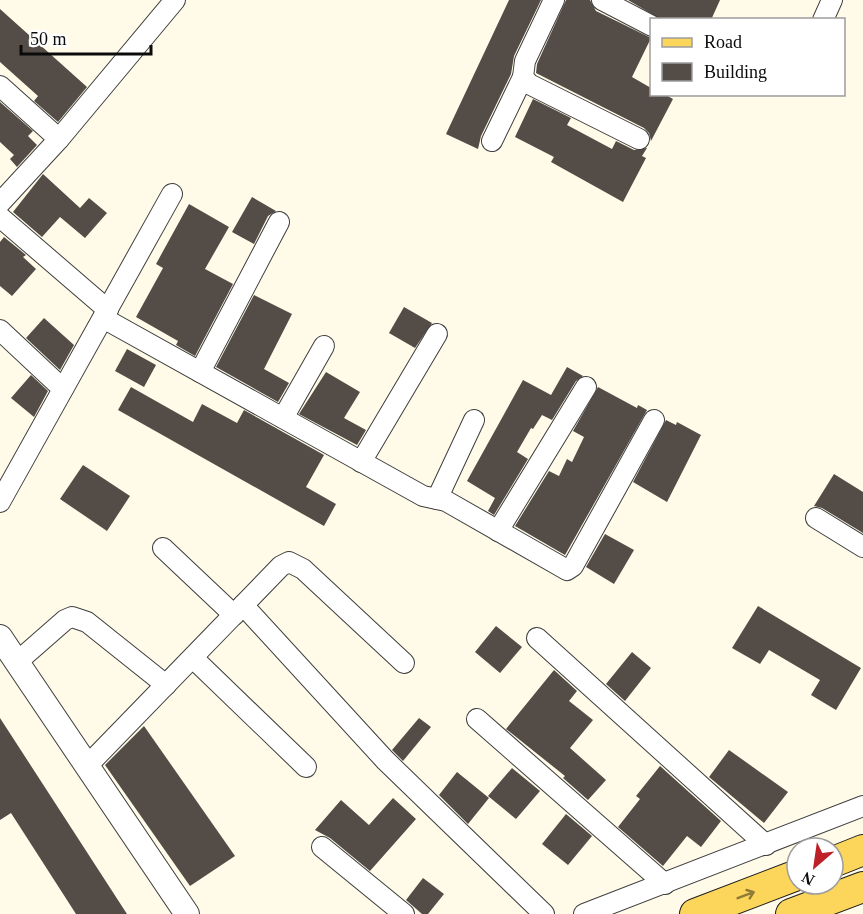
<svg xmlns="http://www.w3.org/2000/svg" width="863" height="914" viewBox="0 0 863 914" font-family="'Times New Roman',serif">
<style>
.building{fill:#534c47}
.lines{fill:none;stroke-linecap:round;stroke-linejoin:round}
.minor-casing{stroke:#3e3e3e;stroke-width:22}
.tertiary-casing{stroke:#3e3e3e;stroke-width:26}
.primary-casing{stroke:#1c1c1c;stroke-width:32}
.minor{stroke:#fff;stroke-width:20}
.tertiary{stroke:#fff;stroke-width:24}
.primary{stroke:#fcd65b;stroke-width:30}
.oneway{stroke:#907b37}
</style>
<rect width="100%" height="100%" fill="#fffbe8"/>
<g class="building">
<polygon points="509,0 541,0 514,56 511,74 481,136 478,149 446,134"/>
<polygon points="566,0 590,0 596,11 651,38 632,77 651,88 651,94 664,94 673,99 651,141 649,133 644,128 536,73 537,64"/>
<polygon points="628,0 720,0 711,20 662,20"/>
<polygon points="0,9 87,87 58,122 34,101 38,96 0,62"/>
<polygon points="533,99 571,118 567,125 612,149 616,141 634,150 647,148 642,156 646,158 623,202 551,162 554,157 515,137"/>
<polygon points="0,102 33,131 28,136 37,145 17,167 10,159 14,155 0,142"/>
<polygon points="43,174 80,208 89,198 107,213 85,238 60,217 42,237 13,212"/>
<polygon points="252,197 276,211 268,216 254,244 232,232"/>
<polygon points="189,204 229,227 205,269 233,284 195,356 176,345 178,341 136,317 163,268 156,264"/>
<polygon points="4,237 26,255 23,257 36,269 12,296 0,286 0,242"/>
<polygon points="254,295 292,314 264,369 289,383 278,402 216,367"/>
<polygon points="404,307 432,323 415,348 389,333"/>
<polygon points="44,318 74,345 60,370 26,338"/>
<polygon points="127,349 156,365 144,387 115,371"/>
<polygon points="567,367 583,376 576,381 552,420 542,415 533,429 531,428 517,452 528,459 494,515 488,511 495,498 467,481 523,380 551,395"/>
<polygon points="326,372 360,392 344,418 366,430 357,445 299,414"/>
<polygon points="31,375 48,391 34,417 11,398"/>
<polygon points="131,387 193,422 202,404 237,423 244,410 324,455 306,487 336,504 324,526 118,410"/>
<polygon points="598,387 637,408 638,405 647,410 565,555 515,526 549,471 559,476 567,459 572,462 584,437 573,431"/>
<polygon points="666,420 676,425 677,422 701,435 667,502 633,482"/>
<polygon points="83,465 130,496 107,531 60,499"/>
<polygon points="834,474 863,492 863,533 822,508 814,506"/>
<polygon points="605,534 634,550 614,584 586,567"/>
<polygon points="758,606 861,668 836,710 811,695 820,680 769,650 760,664 732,648"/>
<polygon points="496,626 522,647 500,673 475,652"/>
<polygon points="632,652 651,668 625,701 606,684"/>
<polygon points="554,670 577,691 569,701 593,720 570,748 606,780 588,800 563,778 565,776 506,729"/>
<polygon points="0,718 127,914 76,914 11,813 0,820"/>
<polygon points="419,718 431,727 403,761 392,750"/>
<polygon points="144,726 235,856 190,886 105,765"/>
<polygon points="729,750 788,792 764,823 709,777"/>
<polygon points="660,766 721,821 701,847 687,836 663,866 618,827 640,799 636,796"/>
<polygon points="512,768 540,791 516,819 488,796"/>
<polygon points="457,772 489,798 468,824 439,795"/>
<polygon points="393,798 416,819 370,871 330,838 315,830 341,800 369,825"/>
<polygon points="566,814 592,836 568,865 542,844"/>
<polygon points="423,878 444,894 428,914 422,914 406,900"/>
</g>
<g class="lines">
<defs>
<g id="minor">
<polyline points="554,0 525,61 523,77 529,84 639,139"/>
<polyline points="602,0 652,26"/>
<polyline points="823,20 832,0"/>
<polyline points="0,86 59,139"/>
<polyline points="492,141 523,77"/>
<polyline points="0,203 59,139 175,0"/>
<polyline points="0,217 108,310"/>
<polyline points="103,318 423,496 446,501 567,570 573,566 654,420"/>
<polyline points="0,330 63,389"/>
<polyline points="200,372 279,222"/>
<polyline points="283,418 324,346"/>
<polyline points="361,462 437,334"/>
<polyline points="437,499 474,420"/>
<polyline points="0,502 172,194"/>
<polyline points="816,518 863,547"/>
<polyline points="498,531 586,387"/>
<polyline points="163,548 234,615"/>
<polyline points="243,605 385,760 544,914"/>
<polyline points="537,638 766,845"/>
<polyline points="193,658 306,767"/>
<polyline points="17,662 65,620 72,617 87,622 166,685"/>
<polyline points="477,719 665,884"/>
<polyline points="87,766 281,566 289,562 303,569 404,663"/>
<polyline points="322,847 404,914"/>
<polyline points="584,914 863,806"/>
</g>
<polyline id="tertiary" points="0,637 187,914"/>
<g id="primary">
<polyline points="833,862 863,850"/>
<polyline points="695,914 797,875"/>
<polyline points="791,914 863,887"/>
</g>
</defs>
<use href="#minor" class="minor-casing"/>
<use href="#tertiary" class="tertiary-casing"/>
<use href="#primary" class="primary-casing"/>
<use href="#minor" class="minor"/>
<use href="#tertiary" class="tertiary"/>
<use href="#primary" class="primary"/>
</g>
<defs><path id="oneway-shaft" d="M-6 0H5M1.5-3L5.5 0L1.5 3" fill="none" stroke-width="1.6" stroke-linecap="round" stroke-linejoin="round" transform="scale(1.5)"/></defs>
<use class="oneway" href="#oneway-shaft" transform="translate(746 895) rotate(-21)"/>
<rect x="650" y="18" width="195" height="78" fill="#ffffff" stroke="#9d9d9d" stroke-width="1.5"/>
<rect x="662" y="38" width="30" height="9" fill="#fcd65b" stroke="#9d9d9d" stroke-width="1.5"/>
<text x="704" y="48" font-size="18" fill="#0b0b0b">Road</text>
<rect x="662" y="63" width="30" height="18" fill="#534c47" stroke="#9d9d9d" stroke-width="1.5"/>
<text x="704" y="78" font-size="18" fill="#0b0b0b">Building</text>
<g transform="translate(815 866) rotate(209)"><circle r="28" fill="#ffffff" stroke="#9d9d9d" stroke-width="1.5"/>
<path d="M0-4.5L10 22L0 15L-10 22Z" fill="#bd2027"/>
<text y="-9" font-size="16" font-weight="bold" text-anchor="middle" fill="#0b0b0b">N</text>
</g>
<path d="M21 45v9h130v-9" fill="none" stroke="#0b0b0b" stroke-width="3"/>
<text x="30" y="45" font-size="18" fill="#0b0b0b" stroke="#ffffff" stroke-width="4.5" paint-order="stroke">50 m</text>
</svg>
